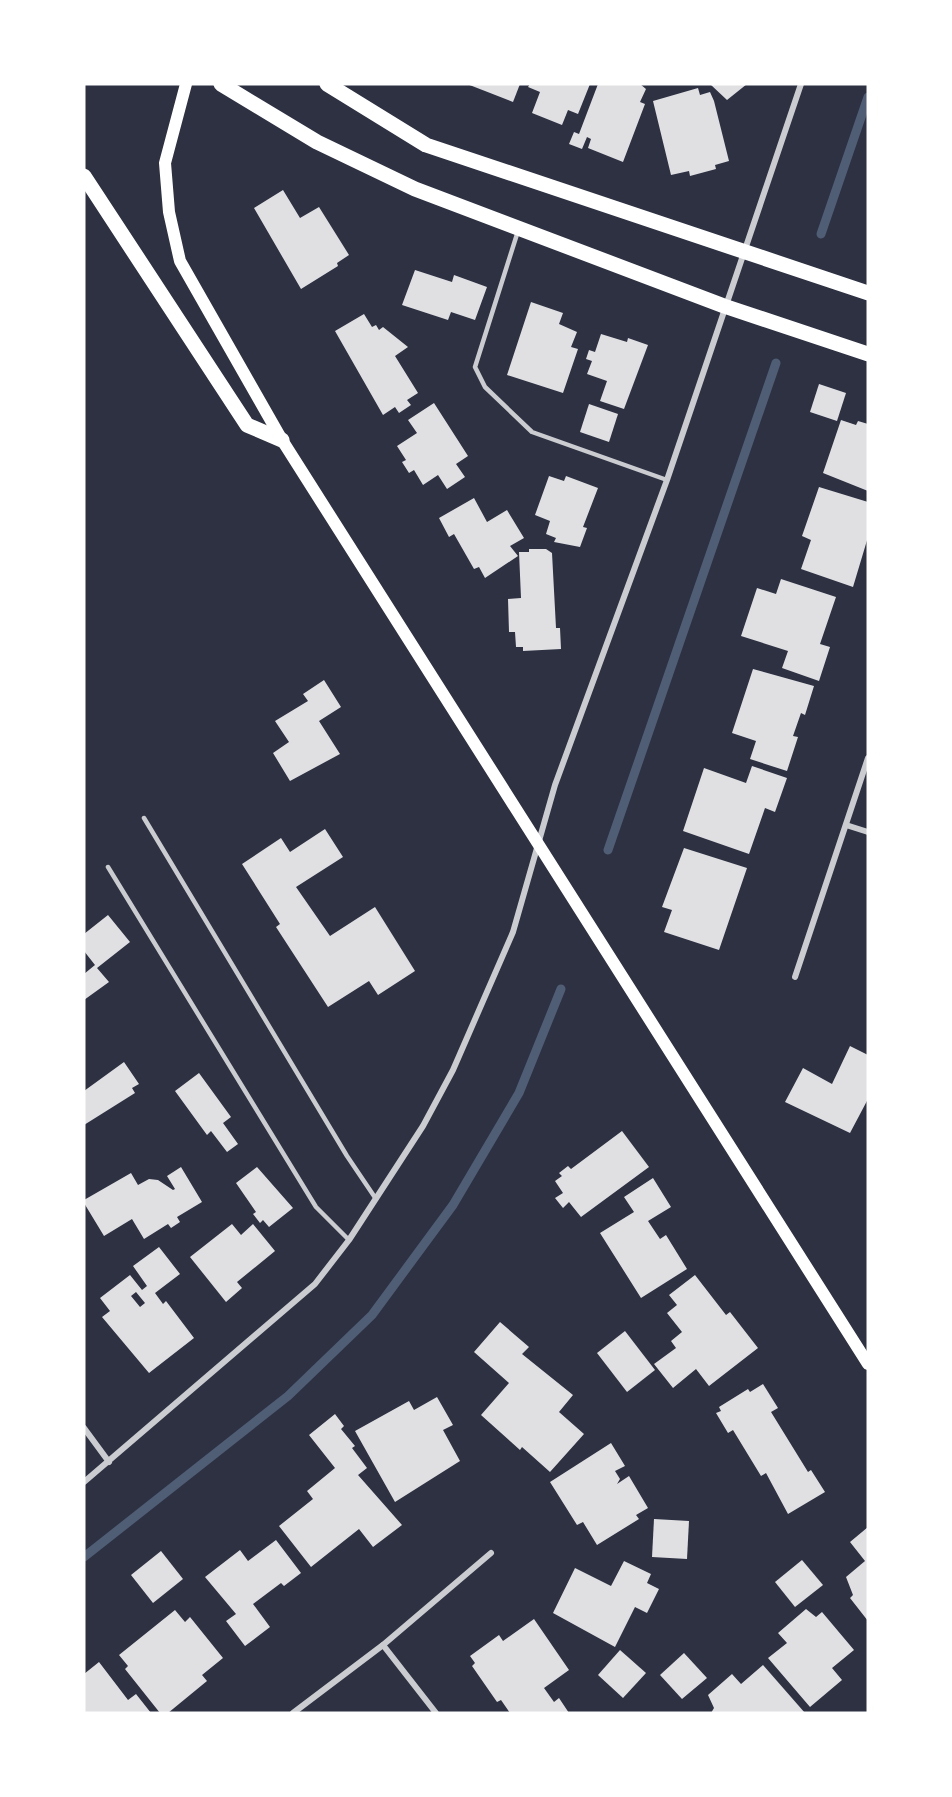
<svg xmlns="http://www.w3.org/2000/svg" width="952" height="1797" viewBox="0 0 952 1797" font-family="Cabin,sans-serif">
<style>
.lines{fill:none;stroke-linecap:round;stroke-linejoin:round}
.stream{stroke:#4f5d75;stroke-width:9}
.building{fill:#e0e0e3;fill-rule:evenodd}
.service{stroke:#caccd0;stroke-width:4.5}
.minor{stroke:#caccd0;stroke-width:6}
.secondary{stroke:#fff;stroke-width:12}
.primary{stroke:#fff;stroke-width:15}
</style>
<rect width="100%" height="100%" fill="#2d3142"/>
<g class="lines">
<g class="stream">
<polyline points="821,234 868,97"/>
<polyline points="608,850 776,363"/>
<polyline points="84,1557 288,1396 372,1315 453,1205 519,1093 561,989"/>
</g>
</g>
<g class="building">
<polygon points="467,84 520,84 513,102"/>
<polygon points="530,84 590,84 578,114 568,110 562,125 532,113 540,92 528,87"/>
<polygon points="598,84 640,84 646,89 640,102 645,104 623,162 588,148 591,139 587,137 582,149 569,144 574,132 579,134"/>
<polygon points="710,84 747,84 727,100"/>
<polygon points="698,88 700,95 710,92 714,101 729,161 715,165 716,169 690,176 689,171 671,175 653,101"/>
<polygon points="283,190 300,218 319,207 349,255 337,263 338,266 301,289 254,208"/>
<polygon points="415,270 452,282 454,275 487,287 475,320 451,312 448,320 402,305"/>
<polygon points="531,302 563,313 559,324 577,332 571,347 578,349 563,393 507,375"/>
<polygon points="364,314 372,327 376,325 379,330 383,327 408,347 395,356 418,393 407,400 411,405 399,413 395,407 383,415 335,331"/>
<polygon points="601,334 627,342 628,338 648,345 624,409 600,401 607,381 587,374 592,361 586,359 589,350 595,352"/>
<polygon points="819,384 846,393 837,421 810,412"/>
<polygon points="434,403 468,456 456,464 465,477 447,489 438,475 423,485 414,470 409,473 402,462 406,460 397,446 417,433 408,420"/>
<polygon points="589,404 618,414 609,442 580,432"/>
<polygon points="841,420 856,425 858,421 868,424 868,491 823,473"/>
<polygon points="549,476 564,481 566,476 598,488 583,527 587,528 580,547 554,542 556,538 546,534 550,521 535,515"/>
<polygon points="819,487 868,502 868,537 853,587 801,569 811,540 802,536"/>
<polygon points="474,498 487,522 507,510 524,538 510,546 518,556 485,578 479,567 474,569 454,534 449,537 439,518"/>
<polygon points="529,549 546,549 552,553 556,628 560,628 561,649 523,651 523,647 516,647 515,632 509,632 508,599 521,598 519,552 529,552"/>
<polygon points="781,579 836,597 820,644 830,647 819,681 782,668 788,651 741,636 757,588 776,594"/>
<polygon points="753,669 814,686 805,715 801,713 793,736 798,737 787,771 750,759 756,741 732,733"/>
<polygon points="324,680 341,707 319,721 340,754 290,781 273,753 289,742 275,721 308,701 303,694"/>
<polygon points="752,766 787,778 775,812 765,808 749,854 683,831 704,768 746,783"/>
<polygon points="325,829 343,857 296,887 330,936 375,907 415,971 378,995 369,981 328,1007 276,927 280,924 242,864 281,838 290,852"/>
<polygon points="684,848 747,868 719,950 664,932 672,910 662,907"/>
<polygon points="108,915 130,942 97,968 109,982 84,1000 84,974 95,965 84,951 84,934"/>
<polygon points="850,1046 868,1055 868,1099 850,1133 785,1102 803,1068 832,1084"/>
<polygon points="124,1062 139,1084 132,1088 135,1093 84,1125 84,1091"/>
<polygon points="199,1073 231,1117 223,1123 238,1144 227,1152 211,1131 207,1135 175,1091"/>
<polygon points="622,1131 649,1167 581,1217 569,1202 563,1208 555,1198 563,1193 555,1181 562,1176 559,1173 568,1166 571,1169"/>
<polygon points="181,1167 202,1202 177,1217 180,1222 171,1228 168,1224 144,1239 132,1219 104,1236 84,1203 84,1200 131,1173 138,1185 149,1179 158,1180 173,1190 175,1189 167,1176"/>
<polygon points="257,1167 293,1208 269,1227 263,1220 260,1223 253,1214 256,1212 236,1183"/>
<polygon points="653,1178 671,1207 648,1221 660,1239 666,1235 687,1269 641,1298 600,1233 634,1212 624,1197"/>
<polygon points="232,1224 241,1235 253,1224 275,1251 237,1282 242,1288 226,1302 190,1257"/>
<path d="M159 1247 180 1274 155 1293 163 1304 166 1301 194 1338 149 1373 102 1317 110 1311 100 1298 130 1275 142 1290 147 1286 133 1266ZM136 1292 145 1303 140 1307 131 1296Z"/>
<polygon points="695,1275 726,1315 730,1312 758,1348 709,1386 696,1369 673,1388 654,1364 676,1348 671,1341 682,1332 667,1313 677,1305 669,1295"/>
<polygon points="500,1322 529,1347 522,1354 573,1395 559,1412 584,1434 550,1472 522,1447 520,1450 481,1415 509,1383 474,1352"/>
<polygon points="625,1331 655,1370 627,1392 597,1353"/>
<polygon points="763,1384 778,1408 771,1412 808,1472 811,1470 825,1492 788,1514 766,1473 761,1476 733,1430 728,1433 716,1413 721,1411 719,1407 748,1389 750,1392"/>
<polygon points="437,1397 453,1425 443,1430 460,1461 395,1502 355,1431 409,1401 414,1410"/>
<polygon points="335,1414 344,1426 341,1429 355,1446 352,1448 367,1468 358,1475 402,1525 373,1547 359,1529 311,1567 279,1526 313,1499 307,1491 335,1468 309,1435"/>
<polygon points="611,1443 625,1466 615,1471 620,1479 617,1484 629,1476 648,1508 636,1515 639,1519 597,1545 583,1522 577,1525 550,1482"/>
<polygon points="654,1519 689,1521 687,1559 652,1557"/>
<polygon points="868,1527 868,1621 850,1598 853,1595 846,1577 865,1561 850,1542"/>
<polygon points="276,1540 301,1573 284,1586 281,1583 253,1604 270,1627 245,1646 226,1621 236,1614 205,1577 240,1550 248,1561"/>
<polygon points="161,1551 183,1579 153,1603 131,1575"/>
<polygon points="802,1560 823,1585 795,1607 775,1582"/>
<polygon points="624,1561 651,1574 647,1583 659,1589 647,1613 635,1607 615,1647 553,1613 575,1568 611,1586"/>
<polygon points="806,1609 816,1617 822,1612 854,1650 832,1668 842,1680 810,1707 768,1658 787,1643 778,1633"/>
<polygon points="175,1610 185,1622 190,1617 223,1658 202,1675 207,1681 168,1713 160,1713 125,1669 128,1666 119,1655"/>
<polygon points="534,1619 569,1670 544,1688 554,1702 559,1698 569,1713 510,1713 501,1700 497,1702 472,1666 475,1663 470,1656 499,1635 503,1641"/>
<polygon points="620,1650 646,1673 623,1698 598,1675"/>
<polygon points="684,1653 707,1678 682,1699 660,1675"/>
<polygon points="99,1662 128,1700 136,1694 151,1713 84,1713 84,1674"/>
<polygon points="763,1665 805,1713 711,1713 714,1708 708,1695 732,1674 741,1684"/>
</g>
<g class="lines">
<g class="service">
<polyline points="518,231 475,367 485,387 532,432 667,480"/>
<polyline points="144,818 347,1156 376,1199"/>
<polyline points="108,867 316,1207 349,1240"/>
</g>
<g class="minor">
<polyline points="846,825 868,832"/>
<polyline points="795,977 868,758"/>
<polyline points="84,1428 109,1462"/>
<polyline points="84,1482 315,1284 349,1240 423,1126 453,1070 513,932 555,785 667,480 801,84"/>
<polyline points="383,1645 436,1713"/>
<polyline points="293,1713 383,1645 491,1553"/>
</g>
<polyline class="secondary" points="186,84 165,163 169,212 180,261 282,440 868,1364"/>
<g class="primary">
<polyline points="221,84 317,142 415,189 724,306 868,354"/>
<polyline points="327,84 426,145 868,293"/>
<polyline points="84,176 247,425 282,440"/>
</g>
</g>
<rect width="952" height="1797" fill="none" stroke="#ffffff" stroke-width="171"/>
</svg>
